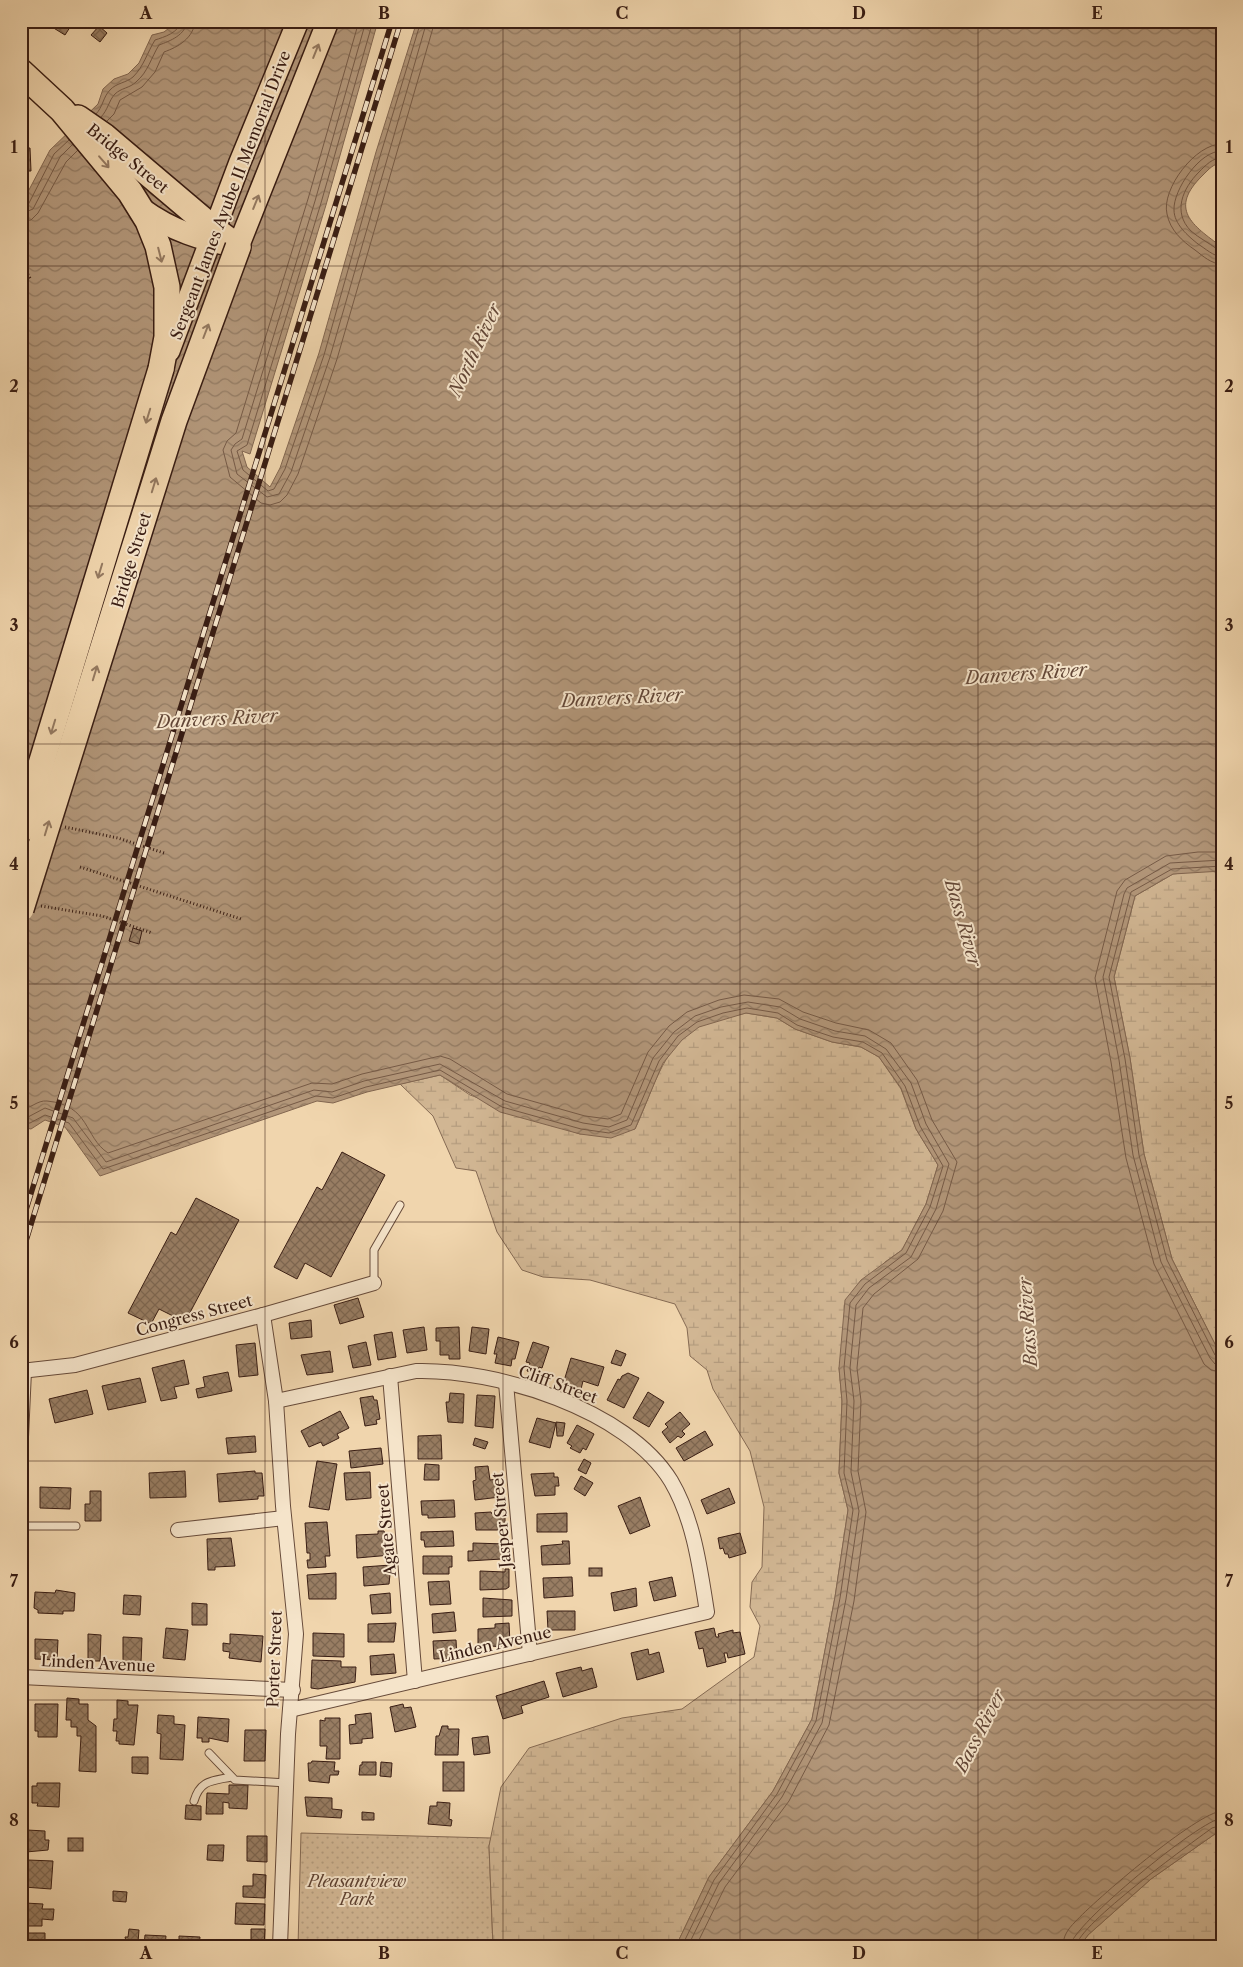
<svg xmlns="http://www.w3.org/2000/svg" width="1243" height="1967" viewBox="0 0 1243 1967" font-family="'Libre Caslon Text',serif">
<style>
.grass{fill:url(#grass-dots);stroke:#856a53}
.wetland{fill:url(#wetland-marsh);stroke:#856a53}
.water{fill:url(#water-waves);stroke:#826650}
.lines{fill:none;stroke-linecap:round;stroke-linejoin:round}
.shore{stroke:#765a46;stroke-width:1}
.building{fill:url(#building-cross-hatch);stroke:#391d13}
.lane-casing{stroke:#674b3a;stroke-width:9}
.street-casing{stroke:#674b3a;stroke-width:16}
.primary-casing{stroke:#391d13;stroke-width:24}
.highway-casing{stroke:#391d13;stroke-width:28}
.path{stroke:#391d13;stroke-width:3;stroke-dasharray:1 2.5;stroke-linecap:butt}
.lane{stroke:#f5e4ca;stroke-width:7}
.street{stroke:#f5e4ca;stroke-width:14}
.primary{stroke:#f0d5ad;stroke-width:21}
.highway{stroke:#f0d5ad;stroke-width:25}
.rail-casing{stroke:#391d13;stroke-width:5.5}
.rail{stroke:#f5e4ca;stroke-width:4;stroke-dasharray:11;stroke-linecap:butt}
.highway-bridge-casing{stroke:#391d13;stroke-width:28;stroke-linecap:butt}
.highway-bridge{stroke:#f0d5ad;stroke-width:25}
.oneway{stroke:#947960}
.grid{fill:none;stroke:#391d13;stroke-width:1;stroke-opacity:0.55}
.labels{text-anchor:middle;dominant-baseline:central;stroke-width:4;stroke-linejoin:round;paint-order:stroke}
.street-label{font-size:16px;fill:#391d13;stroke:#f5e4ca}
.park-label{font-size:16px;font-style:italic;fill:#5f4333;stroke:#f5e4ca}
.water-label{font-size:18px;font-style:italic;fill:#634737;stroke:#f5e4ca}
.neatline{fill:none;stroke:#391d13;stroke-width:2}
.grid-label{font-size:16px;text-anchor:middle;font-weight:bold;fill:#391d13}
</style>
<defs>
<pattern id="grass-dots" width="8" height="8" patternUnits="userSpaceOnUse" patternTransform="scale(1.25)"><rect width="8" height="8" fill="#d1b693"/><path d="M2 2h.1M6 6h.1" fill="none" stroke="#b49c7e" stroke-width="1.8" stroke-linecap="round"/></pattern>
<pattern id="wetland-marsh" width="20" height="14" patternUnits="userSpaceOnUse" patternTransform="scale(1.25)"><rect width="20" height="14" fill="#d1b693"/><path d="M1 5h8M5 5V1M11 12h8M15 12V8" fill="none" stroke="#b49c7e"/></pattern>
<pattern id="water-waves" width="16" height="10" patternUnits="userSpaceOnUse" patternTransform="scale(1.25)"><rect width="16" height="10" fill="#b29679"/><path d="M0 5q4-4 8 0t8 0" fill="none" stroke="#927a62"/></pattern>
<pattern id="building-cross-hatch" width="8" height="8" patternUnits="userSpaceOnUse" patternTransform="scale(1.25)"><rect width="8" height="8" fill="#987d63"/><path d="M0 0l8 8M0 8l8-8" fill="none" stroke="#7d6650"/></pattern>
</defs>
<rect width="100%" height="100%" fill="#f0d5ad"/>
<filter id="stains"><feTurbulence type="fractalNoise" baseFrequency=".004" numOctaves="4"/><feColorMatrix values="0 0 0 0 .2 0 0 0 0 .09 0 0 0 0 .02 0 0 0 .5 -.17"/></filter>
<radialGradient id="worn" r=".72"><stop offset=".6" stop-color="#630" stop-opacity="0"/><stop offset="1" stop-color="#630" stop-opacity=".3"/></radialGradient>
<polygon class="grass" points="301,1833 491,1838 489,1846 493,1946 298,1946"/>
<g class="wetland">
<polygon points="1199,871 1222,871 1222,1358 1172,1259 1144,1154 1130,1058 1114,977 1135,896 1173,874"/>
<path d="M746 1013 777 1018 795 1029 832 1042 861 1047 879 1057 901 1089 916 1129 938 1165 926 1204 902 1250 885 1262 839 1368 842 1401 839 1473 848 1510 835 1597 812 1719 773 1791 709 1877 676 1946H493L489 1846 501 1787 529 1748 622 1718 682 1709 754 1657 760 1626 750 1607 752 1582 762 1567 764 1507 750 1451 713 1389 707 1370 690 1356 687 1328 675 1304 590 1280 543 1277 522 1270 497 1232 476 1171 456 1168 433 1116 400 1084 440 1075 470 1095 580 1134 635 1129C652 1094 661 1048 698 1027 712 1019 731 1017 746 1013Z"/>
<polygon points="1222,1829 1222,1946 1080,1946 1088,1935 1151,1879"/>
</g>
<path class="water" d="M178 21H378L326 205 250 454 242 451 247 467 270 487 280 468 319 353 376 152 417 21H1222V163C1214 163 1208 170 1203 175 1168 209 1192 225 1222 247V871L1173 874 1135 896 1114 977 1130 1058 1144 1154 1172 1259 1222 1358V1829L1151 1879 1088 1935 1080 1946H676L709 1877 773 1791 812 1719 835 1597 848 1510 839 1473 842 1401 839 1368 845 1300 861 1280 902 1250 926 1204 938 1165 916 1129 901 1088 879 1057 861 1047 832 1042 795 1029 777 1018 746 1013 699 1027 682 1040 663 1063 635 1129 611 1138 580 1134 500 1112 440 1075 367 1092 333 1103 317 1101 100 1176 65 1127 45 1120 31 1129 21 1127V205L50 150 98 104 103 89 114 79 128 74 139 63 152 35 164 32Z"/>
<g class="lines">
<g class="shore">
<polyline points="359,21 308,199 236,433 227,441 223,450 230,477 261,503 270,505 280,502 287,495 298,474 337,359 435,21"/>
<polyline points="366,21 315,201 242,439 235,444 231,450 237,474 267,497 279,494 291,472 330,357 427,21"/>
<polyline points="373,21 321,203 247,445 237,451 243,470 268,491 274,489 285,469 324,355 381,153 421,21"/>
<path d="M96 114C103 107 103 97 110 90 116 83 126 83 133 77 144 66 147 53 155 40 164 37 179 33 181 21"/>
<path d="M101 117C108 110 109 100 115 94 121 88 130 88 136 82 148 72 151 58 159 45 170 41 186 35 187 21"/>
<path d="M107 121 114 114 120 100 142 87 155 72 164 52C178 47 194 38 195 21"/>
<path d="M1222 144C1196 143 1161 189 1167 214 1170 230 1182 241 1195 250 1203 256 1211 264 1222 264"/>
<path d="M1222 151C1200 150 1173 190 1174 210 1174 224 1188 236 1198 244 1206 249 1213 256 1222 257"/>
<path d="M1222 158C1213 157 1205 166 1199 172 1183 188 1172 212 1191 231 1199 238 1209 243 1217 249L1222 250"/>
<polyline points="21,208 28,205 54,154 69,140"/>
<polyline points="21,214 33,209 60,157 73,144"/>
<polyline points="21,221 31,220 38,213 66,162 78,150"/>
<polyline points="1222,852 1198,852 1166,856 1125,880 1117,891 1095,978 1111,1062 1126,1158 1154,1264 1204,1364 1211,1370 1222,1372"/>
<polyline points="1222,860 1170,863 1127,888 1124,894 1103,977 1119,1060 1133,1155 1161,1262 1210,1358 1215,1364 1222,1365"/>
<polyline points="1222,866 1172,869 1131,892 1109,977 1125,1059 1139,1155 1167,1260 1215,1355 1222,1359"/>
<path d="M21 1109C31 1109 37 1100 47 1101 90 1105 84 1137 108 1153L312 1083 332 1084 362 1074 440 1056 450 1059 507 1094 585 1116 608 1119 621 1114 648 1052 669 1026 687 1012 719 1000 744 995 779 999 803 1012 836 1023 869 1030 891 1043 917 1080 932 1120 957 1162 943 1211 918 1259 874 1294 863 1308 857 1368 861 1401 858 1471 866 1512 854 1601 829 1725 789 1801 725 1887 696 1946"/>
<polyline points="21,1116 28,1117 45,1108 73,1118 106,1162 314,1090 332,1092 364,1081 440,1064 505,1101 583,1123 609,1127 627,1120 653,1058 674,1032 695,1016 721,1007 748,1002 780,1007 800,1019 835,1031 865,1036 886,1049 911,1083 926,1124 949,1164 936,1209 911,1257 869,1288 856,1305 850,1368 854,1401 851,1472 859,1511 846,1599 822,1723 782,1797 719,1883 688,1946"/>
<polyline points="21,1123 30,1123 45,1115 69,1123 103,1169 316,1096 333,1098 366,1087 440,1070 502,1107 581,1129 609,1133 631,1125 659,1061 678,1036 697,1022 723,1013 747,1008 778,1013 797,1025 833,1037 863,1042 882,1053 905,1086 920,1126 943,1166 930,1207 906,1253 865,1284 850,1303 844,1368 847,1401 844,1473 853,1510 840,1598 816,1721 777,1794 714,1880 682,1946"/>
<path d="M1063 1946C1063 1936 1068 1929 1075 1922 1094 1901 1197 1812 1222 1811"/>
<path d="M1070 1946C1071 1926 1201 1819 1222 1818"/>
<path d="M1076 1946C1079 1924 1190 1844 1212 1828L1222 1825"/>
</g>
</g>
<g class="building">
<polygon points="55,21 74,21 65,35 52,27"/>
<polygon points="99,26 107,33 100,42 91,35"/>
<polygon points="21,148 30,148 31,171 21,171"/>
<polygon points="133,928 142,931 139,944 129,941"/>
<polygon points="342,1152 385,1175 331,1277 305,1263 297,1279 274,1267 317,1187 322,1190"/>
<polygon points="196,1198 239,1220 185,1322 159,1309 151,1324 128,1313 171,1232 176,1235"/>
<polygon points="358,1298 364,1317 340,1324 334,1305"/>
<polygon points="311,1320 312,1337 291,1339 289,1323"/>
<polygon points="424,1327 427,1350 407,1353 403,1330"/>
<polygon points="459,1327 460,1359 449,1359 449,1355 440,1355 440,1341 436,1341 436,1328"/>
<polygon points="472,1327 489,1329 486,1354 469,1351"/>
<polygon points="392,1332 396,1357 378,1360 374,1335"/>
<polygon points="498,1337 519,1342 515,1359 512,1359 511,1366 495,1363 497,1354 494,1354"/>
<polygon points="366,1342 371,1365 353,1368 348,1346"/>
<polygon points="533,1342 549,1347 542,1368 539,1367 537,1374 527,1371 530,1363 526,1362"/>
<polygon points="255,1343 258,1375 239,1377 236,1345"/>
<polygon points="616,1350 626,1354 621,1366 611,1363"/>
<polygon points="330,1351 333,1372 307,1375 301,1355"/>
<polygon points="571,1358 604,1367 598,1386 583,1381 581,1389 563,1384"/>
<polygon points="184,1360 189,1384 174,1387 177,1398 161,1401 152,1368"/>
<polygon points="228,1372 232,1391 198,1398 196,1389 205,1387 203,1377"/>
<polygon points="628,1373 639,1378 624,1408 607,1400 618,1379 620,1380 622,1376"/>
<polygon points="140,1378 146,1402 108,1410 102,1386"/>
<polygon points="87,1390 93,1414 55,1423 49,1399"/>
<polygon points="648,1392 664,1402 649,1427 633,1418"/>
<polygon points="450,1393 464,1394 463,1423 448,1422 446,1402 449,1402"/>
<polygon points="477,1395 495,1396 493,1428 475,1426"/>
<polygon points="373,1396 374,1400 377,1400 380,1419 376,1420 377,1424 365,1426 360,1398"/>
<polygon points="340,1411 349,1428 337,1434 339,1438 323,1446 321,1442 309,1447 301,1431"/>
<polygon points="680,1412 690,1424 682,1431 685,1434 681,1438 678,1436 670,1443 662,1432 668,1427 665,1424"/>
<polygon points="537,1418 556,1423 550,1448 529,1442"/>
<polygon points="556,1422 565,1423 563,1436 557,1436"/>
<polygon points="577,1425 594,1434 586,1450 583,1448 580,1453 570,1448 572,1446 567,1443"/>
<polygon points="705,1431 713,1445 684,1461 676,1448"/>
<polygon points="441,1435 442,1459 418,1459 418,1436"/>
<polygon points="255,1436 256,1452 228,1454 226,1438"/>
<polygon points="475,1438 488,1442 485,1449 473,1445"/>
<polygon points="381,1448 383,1464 351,1468 349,1451"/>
<polygon points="584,1459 591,1463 586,1474 578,1470"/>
<polygon points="317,1461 337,1464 329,1510 309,1507"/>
<polygon points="425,1464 439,1465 439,1480 424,1480"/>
<polygon points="488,1466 490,1480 498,1479 500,1497 475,1500 473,1481 476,1480 475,1467"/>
<polygon points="185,1471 186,1497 150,1498 149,1473"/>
<polygon points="255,1471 255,1473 262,1473 264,1496 258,1496 258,1499 219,1502 217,1474"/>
<polygon points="370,1472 371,1498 346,1500 344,1473"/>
<polygon points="554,1473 554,1477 558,1477 559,1486 555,1486 555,1495 535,1496 531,1474"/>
<polygon points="581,1476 593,1483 585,1496 574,1489"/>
<polygon points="40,1487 71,1488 70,1509 40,1508"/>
<polygon points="729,1488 735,1503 707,1514 701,1500"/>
<polygon points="90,1491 101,1491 101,1521 85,1521 85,1504 90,1504"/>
<polygon points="640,1497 650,1526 630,1534 618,1506"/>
<polygon points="454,1500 455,1517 428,1518 428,1515 422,1515 421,1501"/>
<polygon points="491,1512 492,1514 505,1514 505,1530 476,1530 475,1513"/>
<polygon points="567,1513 567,1532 537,1532 537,1514"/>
<polygon points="327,1522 330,1556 325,1556 326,1567 308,1568 307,1560 310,1560 310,1553 307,1553 305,1523"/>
<polygon points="378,1531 384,1531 385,1534 389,1534 391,1555 357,1558 356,1535 378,1534"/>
<polygon points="453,1531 454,1546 425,1547 424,1540 421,1540 421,1532"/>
<polygon points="740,1533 746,1553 729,1558 728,1554 725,1554 723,1548 720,1549 718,1538"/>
<polygon points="231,1538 235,1566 215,1567 215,1570 208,1570 207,1539"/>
<polygon points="562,1541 569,1541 570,1564 542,1565 541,1546 563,1544"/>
<polygon points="473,1543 506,1544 506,1556 502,1556 502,1559 468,1561 468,1551 473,1551"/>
<polygon points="423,1556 452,1556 452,1567 449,1567 449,1574 423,1574"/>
<polygon points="391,1565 389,1584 364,1586 363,1567"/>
<rect x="589" y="1568" width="13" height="8"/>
<polygon points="505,1569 509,1569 509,1587 506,1589 480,1590 480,1571 505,1572"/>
<polygon points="336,1573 336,1599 309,1599 307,1575"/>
<polygon points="572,1577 573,1596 544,1598 543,1578"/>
<polygon points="672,1577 676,1596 654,1601 649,1582"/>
<polygon points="449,1581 451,1604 430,1605 428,1582"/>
<polygon points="636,1588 637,1606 614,1611 611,1593"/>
<polygon points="56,1590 75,1593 74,1611 63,1611 63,1614 38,1613 38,1610 34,1608 35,1592 55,1593"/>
<polygon points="390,1593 391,1613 372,1614 370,1595"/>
<polygon points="124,1595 141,1596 140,1615 123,1614"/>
<polygon points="483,1598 512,1600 512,1616 483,1617"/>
<polygon points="192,1603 207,1604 207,1625 192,1625"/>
<polygon points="547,1611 575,1611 575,1630 548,1630"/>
<polygon points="454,1612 456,1631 433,1633 432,1614"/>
<polygon points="396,1623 394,1642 368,1642 368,1624"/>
<polygon points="509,1623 510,1643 504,1643 504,1647 478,1645 478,1629 495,1628 495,1624"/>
<polygon points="166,1628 188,1630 185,1660 163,1658"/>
<polygon points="714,1628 716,1637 719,1637 718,1634 733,1630 733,1633 740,1632 745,1654 728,1658 727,1653 724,1653 726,1662 707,1667 703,1648 699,1649 695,1632"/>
<polygon points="313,1633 344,1634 344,1657 313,1656"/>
<polygon points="88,1634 101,1635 100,1661 88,1661"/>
<polygon points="230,1634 263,1636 261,1662 229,1658 230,1652 223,1651 223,1643 230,1644"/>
<polygon points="123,1637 142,1638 141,1663 123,1662"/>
<polygon points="35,1639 58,1640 57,1660 35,1659"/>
<polygon points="456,1640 457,1658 434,1659 433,1641"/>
<polygon points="648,1649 649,1655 659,1652 664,1672 637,1680 631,1653"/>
<polygon points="394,1654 396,1673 371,1675 370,1656"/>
<polygon points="312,1660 341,1661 341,1667 356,1667 355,1682 318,1689 311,1688"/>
<polygon points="581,1667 582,1671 592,1668 597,1687 563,1697 556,1673"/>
<polygon points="544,1681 549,1697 521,1706 523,1713 503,1719 496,1696"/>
<polygon points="67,1698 79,1699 79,1704 88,1704 88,1720 96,1726 96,1772 79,1771 81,1736 77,1736 77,1727 71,1727 71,1720 66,1720"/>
<polygon points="117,1700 128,1701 128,1705 138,1705 134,1745 119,1744 119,1741 116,1741 117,1731 113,1731 114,1719 117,1719"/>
<polygon points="35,1704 58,1704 57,1737 38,1737 38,1731 35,1731"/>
<polygon points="403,1704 404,1708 411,1707 416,1727 395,1732 390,1707"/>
<polygon points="371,1713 373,1738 362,1739 362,1743 350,1744 349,1725 356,1724 355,1715"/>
<polygon points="158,1715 174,1716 174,1724 185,1725 183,1760 160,1759 161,1734 157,1733"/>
<polygon points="198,1717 229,1719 228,1742 209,1738 209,1742 202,1742 202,1738 197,1738"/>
<polygon points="325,1718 340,1718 340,1759 326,1759 327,1746 320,1746 320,1720 325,1721"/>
<polygon points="442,1726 448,1726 448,1729 459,1729 458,1755 435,1755 436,1736 439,1736"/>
<polygon points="245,1730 266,1730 265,1761 244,1761"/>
<polygon points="488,1736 490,1753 474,1755 472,1738"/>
<polygon points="132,1757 148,1757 148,1774 132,1773"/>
<polygon points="312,1761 335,1762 334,1771 339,1771 338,1775 330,1775 329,1783 309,1781 308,1763 311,1763"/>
<polygon points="362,1762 376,1762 376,1775 359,1775 360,1765 362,1765"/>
<polygon points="381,1762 392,1763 391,1777 380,1776"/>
<rect x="443" y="1762" width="21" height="29"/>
<polygon points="37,1783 60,1783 59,1807 37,1806 38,1803 32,1803 32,1786 37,1786"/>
<polygon points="229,1785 248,1785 247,1809 229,1808 229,1803 223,1802 223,1814 206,1814 207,1793 229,1794"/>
<polygon points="305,1797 332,1798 332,1809 342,1810 341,1818 307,1816"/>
<polygon points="437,1802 450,1803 449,1819 452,1820 451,1826 428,1824 430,1806 437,1806"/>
<polygon points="186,1805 201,1806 201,1820 185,1819"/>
<polygon points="362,1812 374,1813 374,1820 362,1820"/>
<polygon points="27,1830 45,1831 45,1840 49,1840 48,1850 26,1852"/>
<polygon points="247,1836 267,1836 267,1862 247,1861"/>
<rect x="68" y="1838" width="15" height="13"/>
<polygon points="208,1845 224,1845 223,1861 207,1860"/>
<polygon points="28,1860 53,1861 51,1889 24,1887 25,1869 28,1869"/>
<polygon points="253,1874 266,1875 265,1898 243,1897 243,1886 253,1886"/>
<polygon points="113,1891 127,1892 126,1902 113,1901"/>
<polygon points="25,1903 43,1904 42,1909 54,1909 53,1920 42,1919 42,1926 25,1926"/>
<polygon points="236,1903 265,1904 264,1925 235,1924"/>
<polygon points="129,1929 139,1930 138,1942 141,1942 141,1946 121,1946 121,1940 126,1941 125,1937 128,1937"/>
<polygon points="251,1929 265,1929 264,1946 251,1946"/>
<polygon points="23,1933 45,1933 45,1944 52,1946 23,1946"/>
<polygon points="145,1935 166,1936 165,1946 144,1946"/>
<polygon points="179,1936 200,1937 199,1946 179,1946"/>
<polygon points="84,1940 106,1940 106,1946 83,1946"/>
</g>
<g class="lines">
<defs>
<g id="lane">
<polyline points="374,1283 374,1250 400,1205"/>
<polyline points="21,1526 76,1526"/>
<polyline points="209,1753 235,1780 287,1783"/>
<path d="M194 1801C200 1780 212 1781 231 1777"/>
</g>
<g id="street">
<polyline points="263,1315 276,1401 283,1506 296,1634 288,1734 280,1946"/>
<polyline points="21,1371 75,1365 263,1315 374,1283"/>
<polyline points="390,1376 415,1681"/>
<polyline points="506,1383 530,1654"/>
<path d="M276 1401 416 1371C496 1369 627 1409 671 1481 694 1520 700 1568 707 1612L290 1710"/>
<polyline points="21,1437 24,1371"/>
<polyline points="178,1530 284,1518"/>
<polyline points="21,1677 293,1690"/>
</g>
<g id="primary">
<path d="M142 209C172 231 202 240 238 247L328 21"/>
<polyline points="169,351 240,162 298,21"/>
</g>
<g id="highway">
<polyline points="21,72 62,110 130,192 148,221 158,246 167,287 167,337 161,369"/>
<polyline points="78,118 104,136 215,230 238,247"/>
</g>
</defs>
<use href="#lane" class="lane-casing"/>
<use href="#street" class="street-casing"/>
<use href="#primary" class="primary-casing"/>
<use href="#highway" class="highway-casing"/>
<g class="path">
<polyline points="21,262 31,280"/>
<polyline points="65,827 118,838 164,853"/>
<polyline points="80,867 241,919"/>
<polyline points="41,906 102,916 152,933"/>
</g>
<use href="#lane" class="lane"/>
<use href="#street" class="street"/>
<use href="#primary" class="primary"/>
<use href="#highway" class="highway"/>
<defs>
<g id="rail">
<polyline points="21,1226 392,21"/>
<polyline points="21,1257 401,21"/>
</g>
</defs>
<use href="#rail" class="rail-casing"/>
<use href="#rail" class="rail"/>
<defs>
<g id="highway-bridge">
<polyline points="21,830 161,369"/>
<polyline points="21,909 174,421 238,247"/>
</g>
</defs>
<use href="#highway-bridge" class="highway-bridge-casing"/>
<use href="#highway-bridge" class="highway-bridge"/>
</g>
<defs><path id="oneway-shaft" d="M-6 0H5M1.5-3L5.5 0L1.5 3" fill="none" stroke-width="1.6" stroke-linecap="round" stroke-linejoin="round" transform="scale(1.25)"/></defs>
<g class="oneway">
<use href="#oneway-shaft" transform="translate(316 51) rotate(-68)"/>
<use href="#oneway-shaft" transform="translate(104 162) rotate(49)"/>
<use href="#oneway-shaft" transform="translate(256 202) rotate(-68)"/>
<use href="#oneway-shaft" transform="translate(160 255) rotate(76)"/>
<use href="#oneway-shaft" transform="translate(206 331) rotate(-69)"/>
<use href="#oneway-shaft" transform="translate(148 416) rotate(107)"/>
<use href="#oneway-shaft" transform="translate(154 485) rotate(-73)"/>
<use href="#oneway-shaft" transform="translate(100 571) rotate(107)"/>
<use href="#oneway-shaft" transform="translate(95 673) rotate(-73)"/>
<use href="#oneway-shaft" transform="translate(53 727) rotate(107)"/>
<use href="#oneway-shaft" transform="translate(47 828) rotate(-73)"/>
</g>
<path class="grid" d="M265 21V1946M503 21V1946M740 21V1946M978 21V1946M21 266H1222M21 506H1222M21 744H1222M21 984H1222M21 1222H1222M21 1461H1222M21 1700H1222"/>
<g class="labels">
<g class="street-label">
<text transform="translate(128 158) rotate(39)">Bridge Street</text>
<text transform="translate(230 195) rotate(-69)">Sergeant James Ayube II Memorial Drive</text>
<text transform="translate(131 560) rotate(-73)">Bridge Street</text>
<text transform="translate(194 1315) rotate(-15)">Congress Street</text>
<text transform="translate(558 1384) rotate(20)">Cliff Street</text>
<text transform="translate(501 1520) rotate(-95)">Jasper Street</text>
<text transform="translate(386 1530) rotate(-95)">Agate Street</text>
<text transform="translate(495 1644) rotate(-13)">Linden Avenue</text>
<text transform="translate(274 1659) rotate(-88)">Porter Street</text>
<text transform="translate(98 1663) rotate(3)">Linden Avenue</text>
</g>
<g class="park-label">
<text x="357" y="1881">Pleasantview<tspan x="357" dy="18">Park</tspan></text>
</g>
<g class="water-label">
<text transform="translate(475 350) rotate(-65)">North River</text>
<text transform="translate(1026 674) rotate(-4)">Danvers River</text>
<text transform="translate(622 698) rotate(-3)">Danvers River</text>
<text transform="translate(217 719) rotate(-3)">Danvers River</text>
<text transform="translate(963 923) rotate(74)">Bass River</text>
<text transform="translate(1028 1322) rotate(-94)">Bass River</text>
<text transform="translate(980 1731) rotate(-63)">Bass River</text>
</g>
</g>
<rect width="1243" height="1967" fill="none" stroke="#f0d5ad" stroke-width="55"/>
<rect x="28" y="28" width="1188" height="1912" class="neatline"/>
<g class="grid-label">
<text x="146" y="19">A</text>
<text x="384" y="19">B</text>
<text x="622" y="19">C</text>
<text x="859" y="19">D</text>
<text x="1097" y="19">E</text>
<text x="14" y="153">1</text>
<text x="1229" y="153">1</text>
<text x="14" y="392">2</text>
<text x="1229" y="392">2</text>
<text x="14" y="631">3</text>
<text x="1229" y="631">3</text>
<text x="14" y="870">4</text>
<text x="1229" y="870">4</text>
<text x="14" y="1109">5</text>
<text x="1229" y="1109">5</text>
<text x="14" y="1348">6</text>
<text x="1229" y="1348">6</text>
<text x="14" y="1587">7</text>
<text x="1229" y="1587">7</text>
<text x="14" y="1826">8</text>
<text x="1229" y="1826">8</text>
<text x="146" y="1959">A</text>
<text x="384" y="1959">B</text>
<text x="622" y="1959">C</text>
<text x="859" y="1959">D</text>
<text x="1097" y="1959">E</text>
</g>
<rect width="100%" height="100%" filter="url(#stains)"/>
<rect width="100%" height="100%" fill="url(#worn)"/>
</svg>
